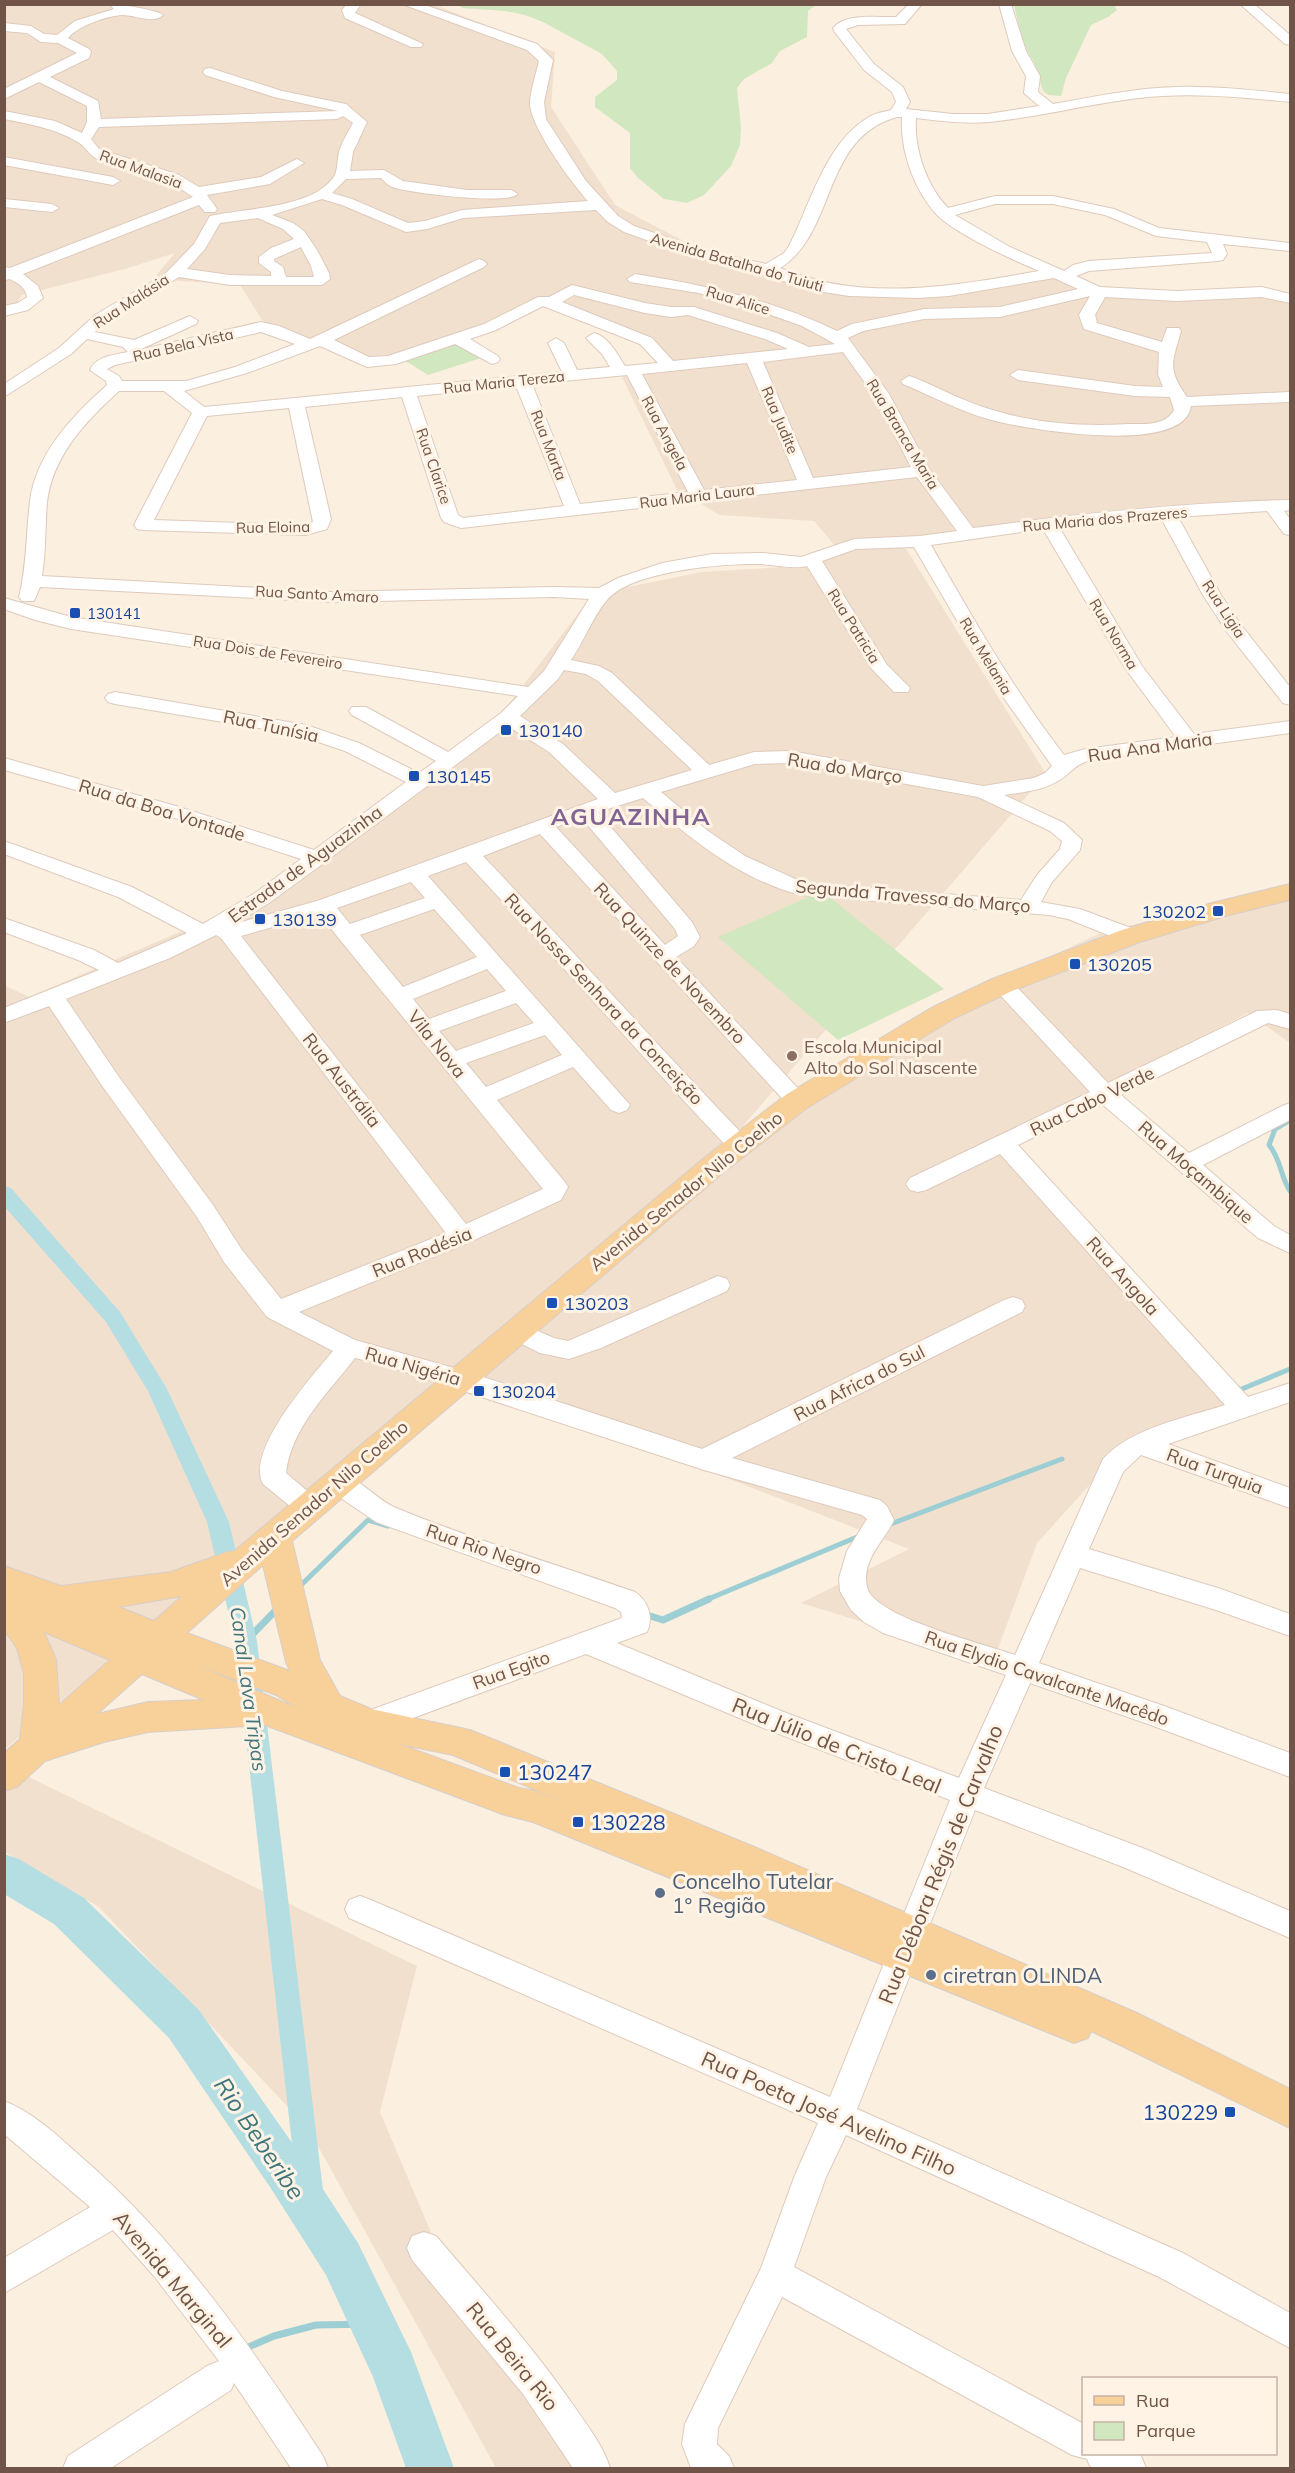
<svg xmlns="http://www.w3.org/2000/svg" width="1295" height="2473" viewBox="0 0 1295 2473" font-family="Mulish,sans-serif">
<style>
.residential{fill:#f2e0ce}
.green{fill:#d1e7bf}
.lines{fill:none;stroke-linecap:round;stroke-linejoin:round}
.stream-far1{stroke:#9cced4;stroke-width:5}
.stream{stroke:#9cced4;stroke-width:7}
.canal{fill:#b5dee3;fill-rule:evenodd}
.river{fill:#b5dee3;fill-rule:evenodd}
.minor-casing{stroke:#decabc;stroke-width:2}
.major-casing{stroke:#d7cfcc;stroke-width:2}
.minor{fill:#fff;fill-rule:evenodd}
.major{fill:#f8d099;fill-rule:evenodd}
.transit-dot{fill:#1a4fb4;stroke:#fef3e5;stroke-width:2}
.education-dot{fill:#8d6e63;stroke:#fef3e5;stroke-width:2}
.service-dot{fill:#5c6f8a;stroke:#fef3e5;stroke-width:2}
.labels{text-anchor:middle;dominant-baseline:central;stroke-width:6;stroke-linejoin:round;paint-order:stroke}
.far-street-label{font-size:15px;fill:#705448;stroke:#fef3e5}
.far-transit-label{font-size:15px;fill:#164399;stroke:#fef3e5;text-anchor:start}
.street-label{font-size:18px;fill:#705448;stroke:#fef3e5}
.transit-label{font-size:18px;fill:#164399;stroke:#fef3e5;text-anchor:start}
.education-label{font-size:18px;fill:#785e54;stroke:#fef3e5;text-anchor:start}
.water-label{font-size:20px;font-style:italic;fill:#40757c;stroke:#fef3e5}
.near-street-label{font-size:21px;fill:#705448;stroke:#fef3e5}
.near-transit-label{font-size:21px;fill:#164399;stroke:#fef3e5;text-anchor:start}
.near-service-label{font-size:21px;fill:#4e5e75;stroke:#fef3e5;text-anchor:start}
.district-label{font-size:24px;font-weight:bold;letter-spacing:1.5px;fill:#816493;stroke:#fef3e5}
.near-water-label{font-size:24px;font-style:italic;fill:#40757c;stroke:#fef3e5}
</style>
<rect width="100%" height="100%" fill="#fbefdf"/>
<g class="residential">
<polygon points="5,5 435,5 555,52 551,107 615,205 691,245 865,291 935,292 1041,270 1080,292 1250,294 1290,304 1290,506 1076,519 905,547 1046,774 724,1148 979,989 1101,933 1236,898 1290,890 1290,1043 1248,1013 994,1143 1232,1409 1114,1458 1037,1543 993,1662 801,1603 909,1549 678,1459 440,1380 5,1749 4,985 29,997 205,921 310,868 493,725 593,594 702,572 799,566 837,548 814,521 719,515 692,498 681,498 618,369 668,366 647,343 539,300 499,322 370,366 264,323 240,285 153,279 175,253 125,269 22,295 10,314 5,315"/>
<polygon points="4,1765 417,1966 380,2112 469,2322 609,2468 496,2468 308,2128 99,1907 5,1852"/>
</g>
<g class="green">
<polygon points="458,5 457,5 816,5 808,11 807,37 780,51 772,63 744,79 737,88 741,128 740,145 731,166 704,195 687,203 664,199 638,178 630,168 630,133 595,107 595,97 617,80 617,71 602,54 543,22 525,15 505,11 463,8"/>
<polygon points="1014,5 1114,5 1117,10 1108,17 1091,25 1066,78 1061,96 1049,95 1043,91 1034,62 1023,44"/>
<polygon points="450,341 481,358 428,375 401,358"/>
<polygon points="822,891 944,989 838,1040 718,937"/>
</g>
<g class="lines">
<g class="stream-far1">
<path d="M1290 1120 1275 1129 1269 1145C1281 1159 1280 1176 1290 1191"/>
<polyline points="1237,1391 1290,1369"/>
<polyline points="888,1525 1062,1459"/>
<polyline points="298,1588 368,1520 388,1526"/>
<polyline points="706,1600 862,1535"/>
</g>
<g class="stream">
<polyline points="644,1614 663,1620 709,1599"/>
<polyline points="246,1641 278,1608"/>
<polyline points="244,2349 274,2336 316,2325 372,2324"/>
</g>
<polygon class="canal" points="4,1186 11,1188 120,1312 167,1389 229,1522 257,1641 326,2215 322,2224 313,2228 304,2224 300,2215 235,1641 207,1522 148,1391 106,1322 4,1206"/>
<polygon class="river" points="4,1854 19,1859 84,1898 199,2010 302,2157 358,2243 411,2352 454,2468 406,2468 373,2377 326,2275 270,2187 169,2038 54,1924 4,1894"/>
<defs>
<g id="minor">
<path d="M109 4C119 4 158 10 163 15 153 25 134 14 121 15 104 17 80 25 68 38L89 49 91 52 89 58 50 77 98 101 101 119 338 111 274 97 205 75 203 72 205 69 210 68 282 91 346 104 367 122 353 152 350 171 384 170 403 181 467 190H511L518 194C507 205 409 193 392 187 388 185 384 181 381 178L346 179 332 193 352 199 408 223 425 221 462 210 588 201C572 183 529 126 530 102 531 89 536 74 539 61L527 50 402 4H422L537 44 553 60 544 102 546 119 586 181 618 216 634 226 703 250 766 264 784 253 789 246C811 203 825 143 869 117 875 113 884 112 891 110L896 102 892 92 864 70 834 31 833 28C847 12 877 18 896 17L909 4H922L905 24 858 25 846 29 874 64 903 87 910 102 906 109 953 114H988L1039 106 1024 93 1026 76 1012 51 999 4H1011L1026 51 1040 76 1038 92 1053 104C1093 97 1135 88 1176 87 1214 86 1252 90 1290 94V102C1239 97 1189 92 1139 98 1088 104 1039 117 989 122 964 124 940 121 916 118 914 149 926 185 948 208L995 196H1053L1114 209 1159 228 1290 243V251L1223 244 1227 254 1223 260 1218 261 1089 271 1076 276 1100 287 1177 291 1262 287 1290 294V303L1262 297 1177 301 1105 297 1095 315 1097 323 1162 342 1167 328H1179L1181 331C1172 363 1167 369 1187 397L1290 392V402L1191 406C1184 457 1022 429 988 419 959 411 932 396 903 384L901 381 909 376 915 378C937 387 959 399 983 407 1030 423 1079 427 1128 424 1144 424 1166 426 1174 410L1170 397 1135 396 1018 380 1010 375 1018 370 1135 386 1163 387 1158 374 1159 352 1084 329 1079 315 1090 296 1000 317 924 319 863 331 848 338 889 394 930 470 973 528C1078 514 1185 502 1290 500V510L1284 511 1290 519V535L1284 534 1267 511 1178 517 1221 595 1241 625 1290 687V705L1283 703 1227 632 1203 595 1161 518 1059 527 1142 666 1194 734 1290 721V733L1088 761C1073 765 1069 776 1056 782 1041 791 1022 792 1004 795L1064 823 1082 840 1080 850 1052 882 1041 902 1080 909 1139 931 1142 936 1139 941 1131 943 1123 941 1068 919 1049 915 801 895C740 880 690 838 643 798L598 812 692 922 700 937 694 946 676 957 805 1096 808 1101 805 1106 797 1109 789 1106 540 834 483 856C572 950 658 1046 747 1139L751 1145 747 1151 739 1153 731 1151C641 1056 556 958 466 862L428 876 630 1105 627 1110 619 1113 611 1110 573 1067 497 1100 564 1181 568 1187 561 1200 470 1242 299 1312 355 1340 468 1372 702 1449 1004 1300 1013 1297 1022 1300 1025 1306 1022 1312 732 1458 880 1500 887 1506 894 1520C885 1539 867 1555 866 1577 866 1583 867 1590 871 1595 892 1621 980 1643 1015 1655L1103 1459C1131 1428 1185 1418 1225 1405L1000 1154 926 1190 918 1192 910 1190 906 1184 910 1178 1090 1092 991 985 994 980 1002 978 1010 980 1108 1083 1257 1011 1277 1010 1290 1014V1029L1268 1023 1121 1095 1189 1153 1282 1106 1290 1103V1120L1203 1165 1274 1226 1290 1235V1253L1258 1238 1102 1104 1018 1145 1248 1397 1290 1383V1402L1168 1444 1290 1488V1508L1141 1455 1123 1472 1089 1549 1221 1589 1290 1614V1636L1216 1610 1080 1568 1039 1663 1167 1707 1290 1753V1777L1148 1724 1030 1683 984 1788 1145 1849 1290 1911V1938L1123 1867 975 1810 857 2109 1183 2253 1290 2313V2348L1159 2277 846 2135 826 2177 794 2267 1084 2424V2454H1138L1141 2456 1146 2468H1093L1090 2466 1087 2459 1072 2455 782 2297 718 2428 717 2444 729 2456 734 2468H691L682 2444 685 2424 761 2268 795 2175 818 2123 349 1918 345 1909 349 1900 360 1896 371 1900 830 2097 950 1800 761 1727 586 1654 367 1735 357 1731 353 1723 357 1715 622 1618 621 1612 615 1608 376 1522 329 1490 325 1483 329 1476C353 1468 374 1499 396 1508 474 1540 555 1564 635 1592 648 1601 654 1617 647 1632L617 1643 781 1711 959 1778 1006 1675 883 1633 864 1622 851 1610 840 1591 839 1578 847 1551 867 1519 862 1515 704 1470 378 1363 355 1358C328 1393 291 1428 286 1473L319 1501 323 1508 319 1515 310 1518 301 1515 263 1484C245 1451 312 1376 333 1351L267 1317 224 1262 197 1217 103 1087 49 1006 4 1023V1008L99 970 78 960 4 932V918L94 950 118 963 187 933 118 897 4 854V841L132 887 203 924 255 893 301 859 162 814 4 770V758L176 806 314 850 406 782 345 751 295 734 115 704 108 702 105 698 108 694 115 692 306 725 359 743 419 773 436 761 352 715 349 711 352 707H366L448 752 501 713 518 696 71 629 35 620 4 609V598L71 617 528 687 544 671 589 599 554 597 332 602 40 587 34 601H22L19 597C27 565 26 534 30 501 36 454 72 416 107 385L106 381 90 370C96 356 114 355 128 352L123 347 87 339 71 354 4 397V384L59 348 95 315 165 274 194 244 210 216C243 208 315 209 335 175 338 168 337 160 339 152 342 142 348 132 353 123L343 116 337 119 99 127 91 139 99 149 179 175 199 187 261 177 297 159 304 163 270 184 207 195 217 209 215 212H205L199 205 23 274 38 286 43 298 28 310 4 316V306L18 303 27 297C26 287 17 283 10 279L4 280V267L10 268 193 197 169 181 97 159C88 154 85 145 76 141 54 128 29 124 4 119V111L55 121 82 133 87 122V106L39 82 4 99V89L77 53 58 43 41 42 27 33 4 31V23L31 26 44 34 57 35 75 21 114 9ZM897 117H902C900 151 914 190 937 215 956 234 1013 260 1039 271 953 286 862 303 780 268 837 233 821 138 897 117ZM322 199 342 205 406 232 427 229 463 218 596 210 608 222 624 232 694 257 763 273 804 289 849 296 918 298 949 296 1054 278 1078 289 1000 307 924 309 852 324 837 331C773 300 705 285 635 274L627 279 630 282 699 293 737 303 802 326 835 344 809 347 777 333 694 307H671L645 303 572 285 549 297H538L484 324 388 356 369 357 334 340 484 267 487 264 484 261 479 259 310 339 279 326 261 322 139 350 196 324 198 321 190 316 134 340 95 332 105 321 179 277 230 285H322L330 279 329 273 317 250 304 231 293 223 272 215ZM995 204H1053L1105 215 1156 236 1207 242 1212 253 1089 261 1073 265 1064 271 1010 247 955 215ZM258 218 283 229 294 239 271 248 259 257V263L271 272V276L230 275 187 269 205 249 220 223ZM301 247 311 266 314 277H286L283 267 274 261V259ZM574 295 645 313 671 317 688 315 765 339 788 349 673 361 652 338 562 302ZM543 306 640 344 658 363 625 366C617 354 609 337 594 333L586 338 602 354 610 367 577 370 564 343 556 338 548 343 562 372 204 407 184 391 247 373 320 346 367 367 396 364 455 344 492 364 498 362 500 359 498 356 470 339 496 330ZM261 332 295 344 235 367 186 381H122L119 376 107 369 115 365ZM843 352 873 394 911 467 813 478 763 362ZM747 363 797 480 704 490 642 374ZM627 375 688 492 580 504 532 384ZM516 386 564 506 463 518 458 515 417 396ZM119 391H164L192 413 134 525 137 529 143 530 306 535 327 529 331 519 305 407 402 397 441 518 444 522 461 528 917 477 957 531 920 536 854 539 801 557 763 553 712 554 662 563 618 578 599 588 554 587 332 592 42 576C46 551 45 526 47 502 53 455 86 421 119 391ZM289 408 313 522 305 525 154 520 207 416ZM1043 529 1125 668 1176 737 1085 749 1064 755C1013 689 972 617 931 545ZM914 547 994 684 1052 766 1045 773 1034 778 983 786 791 751 754 752 709 765 612 673 599 666 571 660C584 641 592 618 607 600 630 572 717 564 752 564 770 563 791 570 807 566L871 668 894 692H908L910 688 887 665 822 561 856 549ZM564 670 586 674 598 681 692 770 615 793 563 744 520 716 558 679ZM508 726 549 752 598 799 317 901 234 924 269 903 325 862ZM791 763 978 797 1050 831 1062 841 1060 849 1037 875 1021 900 804 883 745 856 708 831 661 792 755 764ZM581 817 675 929 678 936 665 945 556 827ZM411 882 425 898 350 924 337 908ZM434 909 477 957 403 987 360 935ZM319 914 543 1189 466 1224 241 936ZM216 935 221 938 446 1233 281 1299 242 1250 213 1205 119 1077 66 999 170 958ZM487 969 506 991 429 1019 413 999ZM516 1003 534 1023 456 1051 439 1031ZM545 1035 562 1055 486 1087 466 1063Z"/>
<polygon points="347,4 361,4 355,13 423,44 421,47 411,47 345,18 342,10"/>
<polygon points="1240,4 1254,4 1290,35 1290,45 1285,44"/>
<polygon points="4,157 113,177 120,181 113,185 4,165"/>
<polygon points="4,199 52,204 59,208 52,212 4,207"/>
<polygon points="718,1276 727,1279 730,1285 727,1291 601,1348 569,1359 540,1353 508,1337 505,1331 508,1325 517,1322 554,1338 568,1341"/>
<path d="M4 2101C32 2112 56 2134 78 2154 178 2240 251 2346 323 2456L328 2468H291L234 2383 231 2390 111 2468H63L68 2456 207 2366 219 2361 154 2276 113 2230 4 2293V2258L90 2207 4 2134Z"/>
<path d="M424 2232 436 2236C484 2292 534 2348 576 2409 588 2427 604 2447 610 2468H573L523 2394 412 2260 407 2248 412 2236Z"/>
</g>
<path id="major" d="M1290 884V900L1229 915 1140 942 1012 991 953 1019 807 1108 724 1172 292 1541 320 1660 340 1696 371 1709 470 1730 752 1846 1137 2013 1290 2089V2128L1091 2031 1088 2038 1074 2043 533 1822 505 1815 265 1725 148 1732 104 1742 45 1761 17 1787 4 1791V1753L20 1739 24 1704V1674L17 1648 4 1630V1566L61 1586 171 1572 230 1551 233 1552 704 1158 787 1094 933 1007 992 979 1122 930 1212 903ZM263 1565 286 1662 290 1671 187 1633ZM182 1596 154 1621 119 1607ZM44 1632 110 1660 59 1705 56 1660ZM196 1665 276 1695 296 1707 283 1702ZM142 1674 204 1700 148 1702 97 1714ZM399 1744 453 1755 569 1804 536 1791 519 1788Z"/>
</defs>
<use href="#minor" class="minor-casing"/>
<use href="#major" class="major-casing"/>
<use href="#minor" class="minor"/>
<use href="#major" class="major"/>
</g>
<g class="transit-dot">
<rect x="69" y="607" width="12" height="12" rx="3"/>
<rect x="500" y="724" width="12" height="12" rx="3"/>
<rect x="408" y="770" width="12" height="12" rx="3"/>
<rect x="1212" y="905" width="12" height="12" rx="3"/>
<rect x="254" y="913" width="12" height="12" rx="3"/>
<rect x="1069" y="958" width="12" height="12" rx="3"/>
<rect x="546" y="1297" width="12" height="12" rx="3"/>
<rect x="473" y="1385" width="12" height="12" rx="3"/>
<rect x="499" y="1766" width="12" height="12" rx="3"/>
<rect x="572" y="1816" width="12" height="12" rx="3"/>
<rect x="1224" y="2106" width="12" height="12" rx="3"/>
</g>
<circle class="education-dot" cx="792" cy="1056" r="6"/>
<g class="service-dot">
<circle cx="660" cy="1893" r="6"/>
<circle cx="931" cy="1975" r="6"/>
</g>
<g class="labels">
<g class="far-street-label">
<text transform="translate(141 169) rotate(20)">Rua Malasia</text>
<text transform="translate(737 262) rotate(16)">Avenida Batalha do Tuiuti</text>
<text transform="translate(738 300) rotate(17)">Rua Alice</text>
<text transform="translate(131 301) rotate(-33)">Rua Malásia</text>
<text transform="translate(183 345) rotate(-13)">Rua Bela Vista</text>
<text transform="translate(504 382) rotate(-6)">Rua Maria Tereza</text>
<text transform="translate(780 420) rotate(67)">Rua Judite</text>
<text transform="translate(665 433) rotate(62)">Rua Angela</text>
<text transform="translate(903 434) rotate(59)">Rua Branca Maria</text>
<text transform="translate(549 445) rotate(69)">Rua Marta</text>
<text transform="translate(434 466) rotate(71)">Rua Clarice</text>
<text transform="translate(697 496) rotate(-7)">Rua Maria Laura</text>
<text transform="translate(1105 519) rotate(-5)">Rua Maria dos Prazeres</text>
<text transform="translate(273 527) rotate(-1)">Rua Eloina</text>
<text transform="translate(317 594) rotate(3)">Rua Santo Amaro</text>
<text transform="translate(1224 609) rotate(57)">Rua Ligia</text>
<text transform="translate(854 626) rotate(58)">Rua Patricia</text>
<text transform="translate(1114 634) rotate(59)">Rua Norma</text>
<text transform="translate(268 652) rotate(9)">Rua Dois de Fevereiro</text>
<text transform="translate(986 656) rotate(59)">Rua Melania</text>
</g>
<g class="far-transit-label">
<text x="87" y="613">130141</text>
</g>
<g class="street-label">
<text transform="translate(271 726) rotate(12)">Rua Tunísia</text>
<text transform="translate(1150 747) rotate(-8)">Rua Ana Maria</text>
<text transform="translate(845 768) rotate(9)">Rua do Março</text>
<text transform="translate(162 810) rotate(17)">Rua da Boa Vontade</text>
<text transform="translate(305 864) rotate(-36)">Estrada de Aguazinha</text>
<text transform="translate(913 896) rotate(5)">Segunda Travessa do Março</text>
<text transform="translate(670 963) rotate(47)">Rua Quinze de Novembro</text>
<text transform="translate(604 999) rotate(47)">Rua Nossa Senhora da Conceição</text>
<text transform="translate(437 1044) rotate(51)">Vila Nova</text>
<text transform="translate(342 1080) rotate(52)">Rua Austrália</text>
<text transform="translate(1092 1101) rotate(-26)">Rua Cabo Verde</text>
<text transform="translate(1196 1172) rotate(41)">Rua Moçambique</text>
<text transform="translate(686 1191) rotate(-39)">Avenida Senador Nilo Coelho</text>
<text transform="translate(422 1252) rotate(-22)">Rua Rodésia</text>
<text transform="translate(1123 1276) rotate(48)">Rua Angola</text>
<text transform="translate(413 1366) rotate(16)">Rua Nigéria</text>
<text transform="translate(859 1383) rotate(-27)">Rua Africa do Sul</text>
<text transform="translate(1215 1471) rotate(20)">Rua Turquia</text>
<text transform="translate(314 1503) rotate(-41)">Avenida Senador Nilo Coelho</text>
<text transform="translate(484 1549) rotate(19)">Rua Rio Negro</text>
<text transform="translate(511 1670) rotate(-20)">Rua Egito</text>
<text transform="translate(1047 1678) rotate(19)">Rua Elydio Cavalcante Macêdo</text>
</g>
<g class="transit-label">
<text x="518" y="730">130140</text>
<text x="426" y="776">130145</text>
<text x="1206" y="911" text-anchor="end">130202</text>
<text x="272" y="919">130139</text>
<text x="1087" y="964">130205</text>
<text x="564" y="1303">130203</text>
<text x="491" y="1391">130204</text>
</g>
<g class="education-label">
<text x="804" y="1046">Escola Municipal<tspan x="804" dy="21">Alto do Sol Nascente</tspan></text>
</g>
<g class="water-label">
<text transform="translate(249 1689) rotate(82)">Canal Lava Tripas</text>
</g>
<g class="near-street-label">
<text transform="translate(837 1745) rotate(22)">Rua Júlio de Cristo Leal</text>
<text transform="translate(940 1864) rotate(-68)">Rua Débora Régis de Carvalho</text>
<text transform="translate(829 2113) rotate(24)">Rua Poeta José Avelino Filho</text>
<text transform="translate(173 2279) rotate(50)">Avenida Marginal</text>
<text transform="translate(513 2356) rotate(51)">Rua Beira Rio</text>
</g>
<g class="near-transit-label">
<text x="517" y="1772">130247</text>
<text x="590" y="1822">130228</text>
<text x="1218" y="2112" text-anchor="end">130229</text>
</g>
<g class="near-service-label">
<text x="672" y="1881">Concelho Tutelar<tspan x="672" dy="24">1° Região</tspan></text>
<text x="943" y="1975">ciretran OLINDA</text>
</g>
<g class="district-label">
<text x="631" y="816">AGUAZINHA</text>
</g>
<g class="near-water-label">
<text transform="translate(260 2138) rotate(56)">Rio Beberibe</text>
</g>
</g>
<rect width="1295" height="2473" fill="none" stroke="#705448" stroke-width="12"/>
<rect x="1082" y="2377" width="195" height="78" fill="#fef3e5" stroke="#c5b3a6" stroke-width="1.5"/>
<rect x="1094" y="2396" width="30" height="9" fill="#f8d099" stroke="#c5b3a6" stroke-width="1.5"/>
<text x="1136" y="2407" font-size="18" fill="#705448">Rua</text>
<rect x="1094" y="2422" width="30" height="18" fill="#d1e7bf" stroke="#c5b3a6" stroke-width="1.5"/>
<text x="1136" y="2437" font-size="18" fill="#705448">Parque</text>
</svg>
